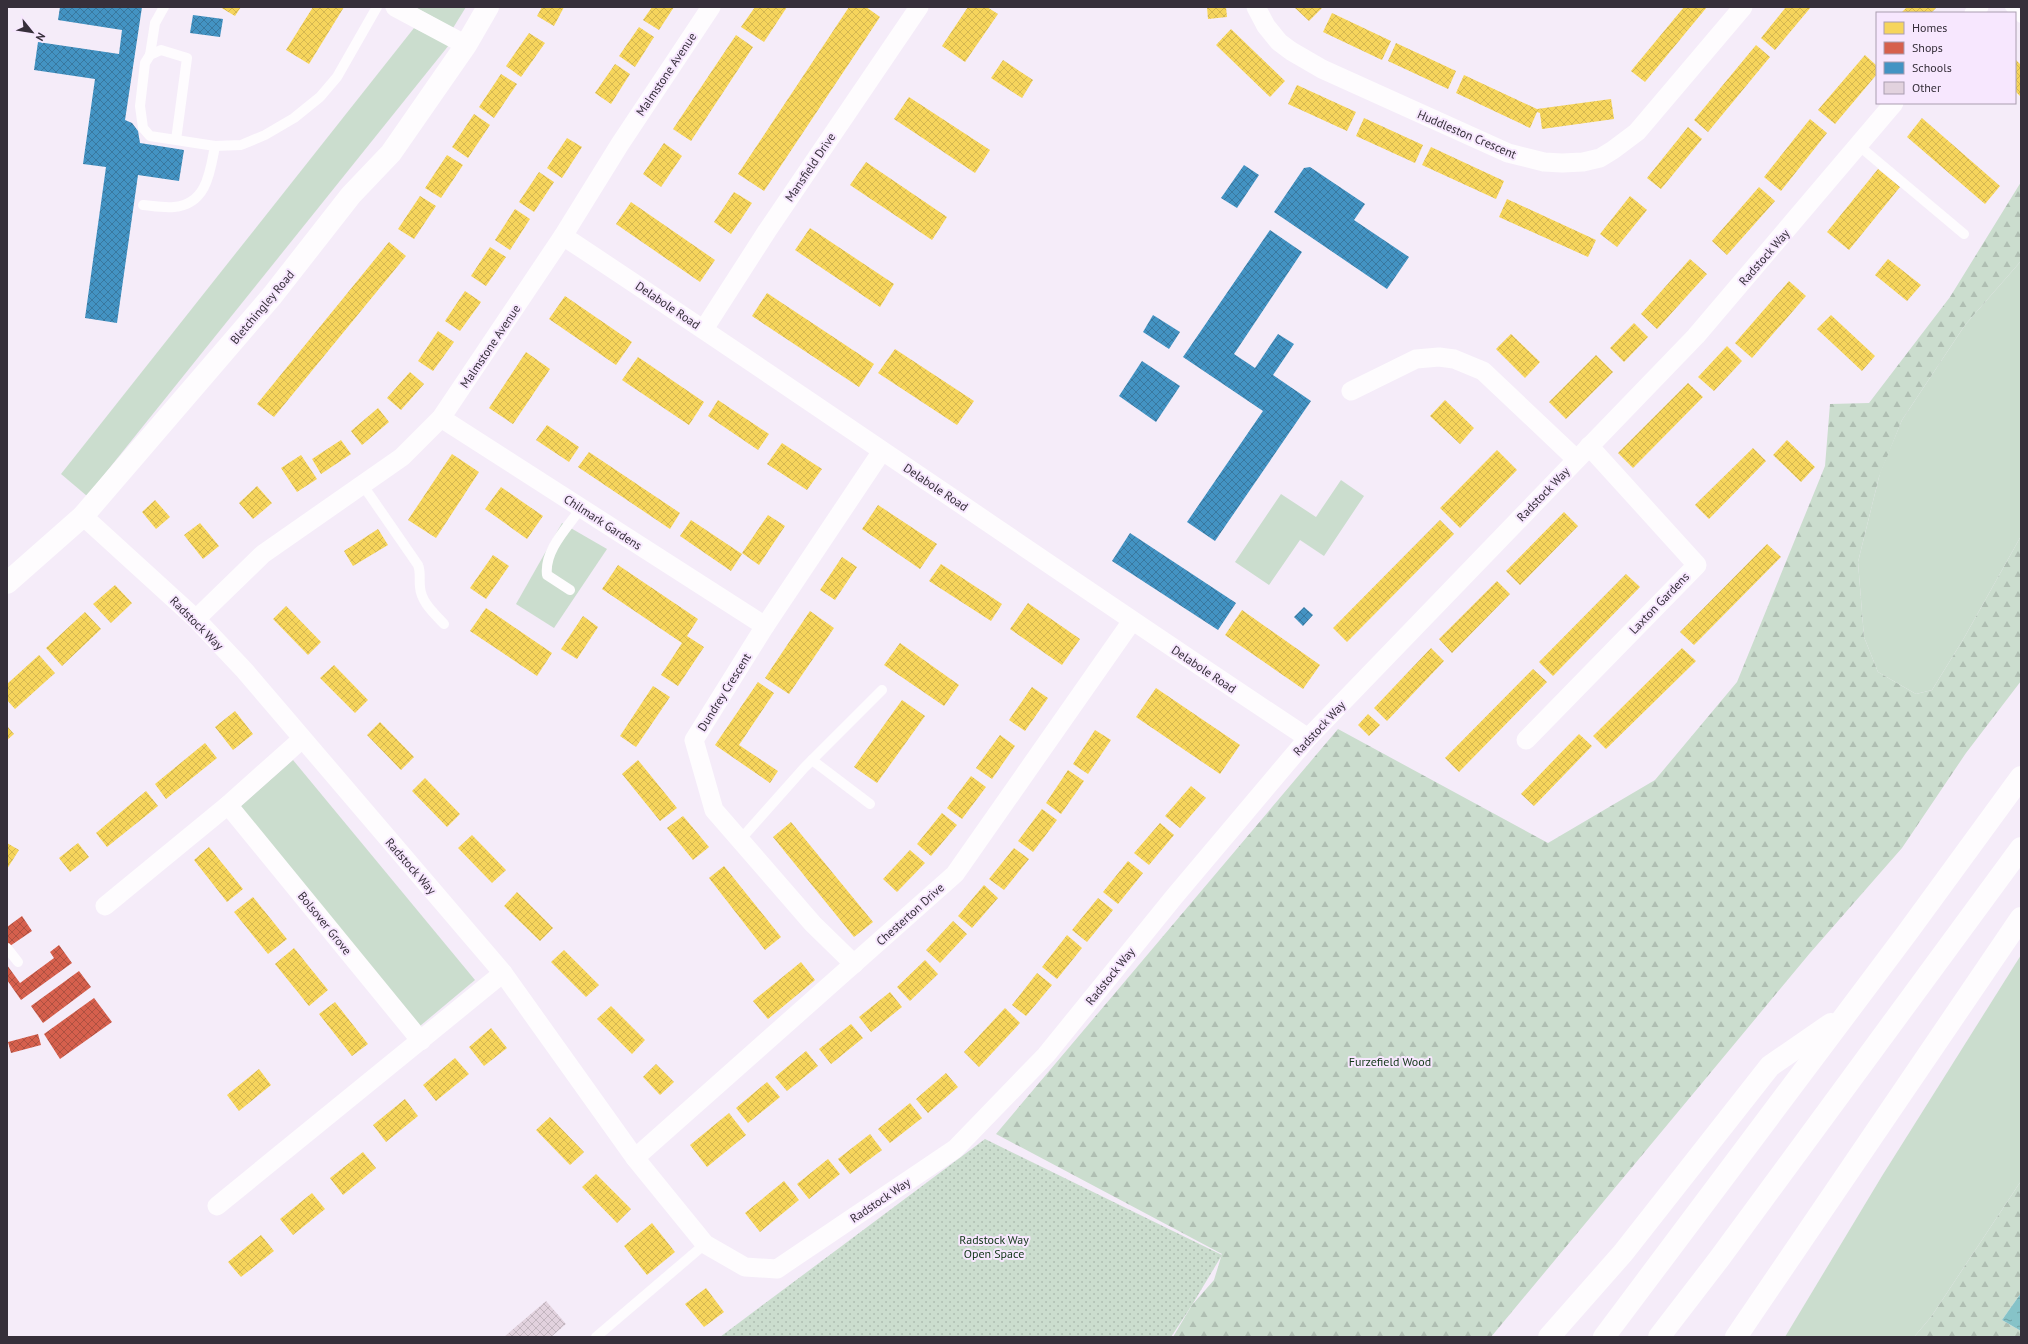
<svg xmlns="http://www.w3.org/2000/svg" width="2028" height="1344" viewBox="0 0 2028 1344" font-family="'PT Sans',sans-serif">
<style>
.grass{fill:#cbddce}
.forest{fill:url(#forest-firs)}
.park{fill:url(#park-dots)}
.water{fill:url(#water-ripples)}
.homes{fill:url(#homes-cross-hatch)}
.shops{fill:url(#shops-cross-hatch)}
.schools{fill:url(#schools-cross-hatch)}
.building{fill:url(#building-cross-hatch)}
.lines{fill:none;stroke-linecap:round;stroke-linejoin:round}
.service{stroke:#fefcfe;stroke-width:10}
.minor{stroke:#fefcfe;stroke-width:19}
.tertiary{stroke:#fefcfe;stroke-width:22}
.motorway{stroke:#fefcfe;stroke-width:22}
.labels{text-anchor:middle;dominant-baseline:central;stroke-width:4;stroke-linejoin:round;paint-order:stroke}
.street-label{font-size:12px;fill:#362f3a;stroke:#f7e7fe}
.park-label{font-size:12px;fill:#103516;stroke:#f7e7fe}
</style>
<defs>
<pattern id="forest-firs" width="22" height="20" patternUnits="userSpaceOnUse"><rect width="22" height="20" fill="#cbddce"/><path d="M5 1l3.5 6h-7zM16 11l3.5 6h-7z" fill="#afbeb2"/></pattern>
<pattern id="park-dots" width="8" height="8" patternUnits="userSpaceOnUse"><rect width="8" height="8" fill="#cbddce"/><path d="M2 2h.1M6 6h.1" fill="none" stroke="#afbeb2" stroke-width="1.8" stroke-linecap="round"/></pattern>
<pattern id="water-ripples" width="26" height="14" patternUnits="userSpaceOnUse"><rect width="26" height="14" fill="#86c3c8"/><path d="M2 4q2-2 4 0t4 0M15 11q2-2 4 0t4 0" fill="none" stroke="#6e9fa3"/></pattern>
<pattern id="homes-cross-hatch" width="8" height="8" patternUnits="userSpaceOnUse"><rect width="8" height="8" fill="#f6d55c"/><path d="M0 0l8 8M0 8l8-8" fill="none" stroke="#d4b751"/></pattern>
<pattern id="shops-cross-hatch" width="8" height="8" patternUnits="userSpaceOnUse"><rect width="8" height="8" fill="#d6604d"/><path d="M0 0l8 8M0 8l8-8" fill="none" stroke="#ae5041"/></pattern>
<pattern id="schools-cross-hatch" width="8" height="8" patternUnits="userSpaceOnUse"><rect width="8" height="8" fill="#4393c3"/><path d="M0 0l8 8M0 8l8-8" fill="none" stroke="#39789f"/></pattern>
<pattern id="building-cross-hatch" width="8" height="8" patternUnits="userSpaceOnUse"><rect width="8" height="8" fill="#e2d2de"/><path d="M0 0l8 8M0 8l8-8" fill="none" stroke="#c2b5bf"/></pattern>
</defs>
<rect width="100%" height="100%" fill="#f5ecf9"/>
<g class="grass">
<polygon points="415,7 466,7 453,28"/>
<polygon points="414,28 449,45 87,496 61,474"/>
<polygon points="2021,261 2021,536 1964,638 1932,690 1916,694 1878,672 1864,637 1858,562 1880,473 1902,420 1965,325"/>
<polygon points="1341,480 1364,496 1324,556 1300,540 1269,585 1235,562 1281,494 1316,517"/>
<polygon points="562,523 607,549 554,628 516,604"/>
<polygon points="293,760 475,980 420,1026 240,807"/>
<polygon points="2021,955 2021,1181 1931,1317 1914,1337 1785,1337 1882,1176"/>
</g>
<g class="forest">
<polygon points="2021,182 2021,261 1965,325 1902,420 1879,477 1858,562 1864,637 1878,672 1916,694 1932,690 1964,638 2021,536 2021,681 1966,753 1902,848 1810,953 1491,1337 1173,1337 1192,1305 1214,1280 1222,1254 996,1134 1338,729 1548,843 1655,780 1737,682 1825,466 1830,404 1869,403 1950,297"/>
<polygon points="2021,1181 2021,1293 2002,1320 2021,1331 2021,1337 1914,1337 1931,1317"/>
</g>
<polygon class="park" points="985,1139 1222,1255 1192,1305 1171,1337 720,1337"/>
<polygon class="water" points="2021,1293 2021,1331 2002,1320"/>
<g class="homes">
<polygon points="220,7 241,7 235,16"/>
<polygon points="313,7 344,7 309,64 286,50"/>
<polygon points="542,7 564,7 554,26 537,16"/>
<polygon points="652,7 674,7 659,30 643,20"/>
<polygon points="755,7 787,7 764,42 741,27"/>
<polygon points="849,7 866,7 880,17 764,191 738,174"/>
<polygon points="968,7 987,7 998,14 965,62 942,46"/>
<polygon points="1207,7 1226,7 1227,17 1208,19"/>
<polygon points="1294,7 1323,7 1309,21"/>
<polygon points="1684,7 1707,7 1645,82 1631,71"/>
<polygon points="1786,7 1811,7 1775,50 1761,38"/>
<polygon points="1907,7 1937,7 1931,13 1901,13"/>
<polygon points="1332,13 1391,41 1382,60 1323,32"/>
<polygon points="639,27 654,37 635,67 619,56"/>
<polygon points="1231,29 1285,81 1270,97 1216,45"/>
<polygon points="529,33 545,43 521,77 506,66"/>
<polygon points="736,35 753,47 691,141 673,129"/>
<polygon points="1396,43 1456,71 1448,89 1388,61"/>
<polygon points="1756,45 1770,57 1708,132 1694,120"/>
<polygon points="1865,55 1877,66 1877,74 1835,124 1818,110"/>
<polygon points="2015,59 2021,65 2021,97 2015,91"/>
<polygon points="1003,60 1033,80 1022,98 991,78"/>
<polygon points="615,64 630,74 611,104 595,93"/>
<polygon points="501,74 517,84 494,118 479,107"/>
<polygon points="1464,75 1537,109 1611,99 1614,119 1542,129 1540,113 1537,112 1530,128 1456,93"/>
<polygon points="1297,85 1356,112 1347,131 1288,104"/>
<polygon points="909,97 990,150 975,173 894,119"/>
<polygon points="474,114 490,125 468,158 452,147"/>
<polygon points="1364,118 1423,145 1415,163 1356,136"/>
<polygon points="1922,118 2000,186 1985,204 1907,137"/>
<polygon points="1810,119 1827,133 1781,191 1764,177"/>
<polygon points="1688,127 1702,139 1661,189 1647,178"/>
<polygon points="567,138 582,147 562,178 547,168"/>
<polygon points="664,143 682,156 661,187 643,174"/>
<polygon points="1431,147 1504,181 1496,199 1422,165"/>
<polygon points="447,155 463,165 441,198 425,188"/>
<polygon points="866,162 947,217 932,240 850,185"/>
<polygon points="1878,169 1900,187 1849,250 1827,232"/>
<polygon points="539,172 554,182 534,212 519,202"/>
<polygon points="1759,187 1775,201 1727,255 1712,241"/>
<polygon points="734,192 752,203 731,234 714,222"/>
<polygon points="420,196 436,206 414,239 398,229"/>
<polygon points="1630,196 1647,210 1617,247 1600,234"/>
<polygon points="1507,199 1596,240 1588,257 1499,217"/>
<polygon points="631,202 715,260 700,282 616,224"/>
<polygon points="515,209 530,219 510,250 495,240"/>
<polygon points="810,228 894,284 880,307 795,250"/>
<polygon points="389,242 406,256 274,417 257,404"/>
<polygon points="490,247 506,257 486,286 471,276"/>
<polygon points="1690,259 1707,274 1657,329 1641,314"/>
<polygon points="1888,259 1921,285 1907,301 1875,275"/>
<polygon points="1789,281 1806,296 1752,358 1735,343"/>
<polygon points="465,291 481,302 460,331 445,321"/>
<polygon points="767,293 874,364 859,387 752,316"/>
<polygon points="565,296 632,342 616,365 549,319"/>
<polygon points="1831,315 1875,356 1862,371 1817,329"/>
<polygon points="1634,323 1648,337 1624,362 1610,348"/>
<polygon points="438,331 454,342 433,371 418,361"/>
<polygon points="1511,334 1540,362 1525,378 1496,349"/>
<polygon points="1727,346 1742,361 1714,391 1698,377"/>
<polygon points="895,349 974,401 957,425 878,373"/>
<polygon points="526,352 550,369 513,424 489,408"/>
<polygon points="1596,355 1613,372 1566,419 1549,402"/>
<polygon points="638,357 704,402 689,425 622,380"/>
<polygon points="410,372 424,384 401,410 387,398"/>
<polygon points="1688,383 1703,397 1633,468 1618,453"/>
<polygon points="718,400 769,434 758,450 708,416"/>
<polygon points="1445,400 1474,428 1460,444 1430,416"/>
<polygon points="378,408 389,422 362,445 351,431"/>
<polygon points="547,425 579,447 569,462 536,440"/>
<polygon points="341,440 351,454 321,474 312,459"/>
<polygon points="1787,440 1815,467 1801,482 1773,455"/>
<polygon points="782,443 822,469 807,490 767,464"/>
<polygon points="1753,448 1766,461 1709,519 1695,505"/>
<polygon points="1497,450 1517,470 1460,528 1440,508"/>
<polygon points="589,452 680,513 670,529 578,467"/>
<polygon points="452,454 479,472 436,538 408,520"/>
<polygon points="301,455 317,479 297,492 281,468"/>
<polygon points="257,486 272,503 253,519 239,503"/>
<polygon points="501,487 543,516 527,539 485,509"/>
<polygon points="155,500 170,517 156,529 142,512"/>
<polygon points="878,505 937,544 920,569 862,529"/>
<polygon points="1564,512 1578,526 1520,585 1506,571"/>
<polygon points="768,515 785,526 759,565 742,553"/>
<polygon points="691,520 742,554 731,571 680,536"/>
<polygon points="1440,520 1454,534 1347,642 1333,628"/>
<polygon points="200,523 219,546 203,559 184,535"/>
<polygon points="378,529 388,545 353,566 344,551"/>
<polygon points="1767,544 1781,557 1694,645 1680,632"/>
<polygon points="493,555 509,566 486,599 470,588"/>
<polygon points="842,557 857,567 835,600 820,590"/>
<polygon points="941,564 1002,604 991,621 929,581"/>
<polygon points="618,565 698,619 687,636 704,647 678,686 661,675 682,643 602,589"/>
<polygon points="1626,574 1640,587 1553,676 1539,662"/>
<polygon points="1497,581 1510,594 1452,653 1439,639"/>
<polygon points="115,585 132,603 111,623 93,604"/>
<polygon points="1028,603 1080,639 1062,665 1010,629"/>
<polygon points="286,606 321,642 308,655 273,619"/>
<polygon points="486,608 552,653 537,676 470,631"/>
<polygon points="1242,610 1320,665 1303,689 1225,635"/>
<polygon points="810,611 834,628 789,694 765,678"/>
<polygon points="85,612 101,629 62,666 46,648"/>
<polygon points="583,616 598,627 577,659 561,649"/>
<polygon points="900,643 959,685 944,706 884,665"/>
<polygon points="1431,648 1444,661 1387,721 1374,708"/>
<polygon points="1682,648 1696,661 1606,749 1593,736"/>
<polygon points="39,655 55,673 15,709 7,700 7,684"/>
<polygon points="334,665 368,700 355,713 320,678"/>
<polygon points="1533,669 1547,682 1459,772 1445,758"/>
<polygon points="758,682 774,693 739,745 778,771 770,783 715,745"/>
<polygon points="653,686 670,697 636,747 620,736"/>
<polygon points="1032,687 1048,698 1025,731 1009,720"/>
<polygon points="1156,688 1240,745 1220,774 1136,717"/>
<polygon points="902,700 925,716 877,783 854,767"/>
<polygon points="235,711 253,734 233,750 215,727"/>
<polygon points="1368,714 1380,725 1369,736 1358,725"/>
<polygon points="380,722 414,757 401,770 367,735"/>
<polygon points="7,726 14,734 7,740"/>
<polygon points="1095,730 1111,740 1088,774 1073,764"/>
<polygon points="1579,734 1592,746 1534,806 1521,794"/>
<polygon points="1000,735 1015,746 992,779 976,768"/>
<polygon points="205,743 217,758 166,799 155,784"/>
<polygon points="638,760 677,808 660,821 622,774"/>
<polygon points="1068,770 1084,781 1061,814 1046,803"/>
<polygon points="971,776 986,787 962,819 947,808"/>
<polygon points="425,778 460,814 447,827 412,791"/>
<polygon points="1191,786 1206,798 1180,828 1165,816"/>
<polygon points="146,791 158,806 107,847 96,833"/>
<polygon points="1042,809 1057,820 1033,852 1018,841"/>
<polygon points="942,813 957,825 931,856 917,844"/>
<polygon points="683,816 709,847 693,860 667,828"/>
<polygon points="791,822 873,922 854,937 773,837"/>
<polygon points="1160,823 1174,835 1149,865 1134,853"/>
<polygon points="472,835 506,870 492,883 458,848"/>
<polygon points="7,843 19,850 7,869"/>
<polygon points="78,843 89,857 70,872 59,858"/>
<polygon points="209,847 243,889 227,902 194,860"/>
<polygon points="1014,848 1029,859 1004,890 989,879"/>
<polygon points="910,850 925,863 897,892 883,879"/>
<polygon points="1128,861 1143,873 1118,904 1103,892"/>
<polygon points="724,866 781,937 765,950 709,878"/>
<polygon points="984,885 998,898 972,928 958,916"/>
<polygon points="517,892 553,928 540,941 504,906"/>
<polygon points="253,897 287,939 268,954 234,912"/>
<polygon points="1098,898 1113,910 1087,942 1072,930"/>
<polygon points="953,921 967,934 940,963 926,950"/>
<polygon points="1067,935 1082,948 1057,979 1042,967"/>
<polygon points="294,948 328,990 309,1006 275,964"/>
<polygon points="564,950 599,985 586,997 551,962"/>
<polygon points="925,960 938,974 910,1001 897,987"/>
<polygon points="801,962 815,980 768,1019 753,1001"/>
<polygon points="1037,973 1052,985 1026,1016 1012,1005"/>
<polygon points="890,992 902,1007 871,1032 859,1017"/>
<polygon points="335,1002 368,1044 352,1056 319,1014"/>
<polygon points="611,1006 645,1040 632,1054 597,1019"/>
<polygon points="1005,1008 1020,1023 979,1067 964,1052"/>
<polygon points="851,1024 863,1038 831,1064 819,1049"/>
<polygon points="491,1028 507,1048 484,1066 469,1047"/>
<polygon points="806,1051 818,1066 787,1091 775,1077"/>
<polygon points="455,1058 469,1074 436,1101 423,1085"/>
<polygon points="656,1064 674,1082 660,1095 643,1077"/>
<polygon points="259,1069 271,1085 239,1111 227,1095"/>
<polygon points="946,1073 958,1087 928,1113 916,1099"/>
<polygon points="767,1082 780,1097 748,1123 736,1108"/>
<polygon points="405,1099 418,1116 386,1142 373,1125"/>
<polygon points="910,1103 922,1118 890,1143 878,1129"/>
<polygon points="729,1113 746,1135 707,1167 690,1145"/>
<polygon points="550,1117 584,1152 570,1165 536,1130"/>
<polygon points="870,1134 882,1150 850,1174 838,1159"/>
<polygon points="363,1152 376,1168 343,1195 330,1178"/>
<polygon points="828,1159 840,1174 809,1199 797,1184"/>
<polygon points="596,1174 631,1209 617,1223 582,1187"/>
<polygon points="784,1181 799,1200 760,1232 745,1213"/>
<polygon points="312,1193 325,1209 293,1235 280,1219"/>
<polygon points="652,1223 675,1252 647,1275 624,1246"/>
<polygon points="261,1235 274,1251 241,1277 228,1262"/>
<polygon points="706,1288 724,1312 704,1327 685,1304"/>
</g>
<g class="shops">
<polygon points="22,916 32,931 10,946 7,941 7,927"/>
<polygon points="59,945 72,963 21,1000 7,980 7,965 20,983 54,958 50,952"/>
<polygon points="79,971 91,987 43,1023 31,1006"/>
<polygon points="94,998 112,1022 60,1059 44,1034"/>
<polygon points="38,1034 41,1045 11,1053 8,1042"/>
</g>
<g class="schools">
<polygon points="60,7 142,7 125,120 132,123 138,131 140,143 184,150 179,181 138,175 117,323 85,318 106,167 83,164 95,79 34,70 38,42 119,54 122,30 58,20"/>
<polygon points="193,15 223,19 220,37 190,33"/>
<polygon points="1244,165 1259,175 1237,208 1221,198"/>
<polygon points="1310,167 1365,204 1354,220 1409,257 1387,289 1274,212 1304,168"/>
<polygon points="1270,230 1302,252 1234,354 1255,368 1278,334 1294,344 1273,375 1311,401 1215,541 1187,522 1263,411 1183,357"/>
<polygon points="1153,315 1180,332 1169,349 1143,332"/>
<polygon points="1142,361 1180,386 1156,422 1119,396"/>
<polygon points="1130,533 1236,603 1218,630 1112,561"/>
<polygon points="1304,607 1313,615 1303,626 1294,617"/>
</g>
<polygon class="building" points="546,1301 566,1324 551,1337 504,1337"/>
<g class="lines">
<g class="service">
<polyline points="2010,7 2021,18"/>
<polyline points="150,55 155,23 164,7"/>
<polyline points="176,140 150,136 143,128 140,106 145,63 150,55 161,50 187,58 176,140 215,146 241,145 265,135 294,118 320,97 337,77 377,7"/>
<polyline points="1858,145 1964,234"/>
<path d="M143 205C153 206 164 208 174 207 207 204 210 172 215 146"/>
<path d="M362 484 418 565C421 572 419 579 420 587 421 602 434 613 444 624"/>
<path d="M570 590 547 575C544 550 568 527 581 508"/>
<polyline points="812,760 870,804"/>
<polyline points="740,840 804,768 882,690"/>
<polyline points="7,948 18,962"/>
<polyline points="596,1337 705,1244"/>
</g>
<g class="minor">
<polyline points="395,7 466,45"/>
<polyline points="1256,7 1266,26 1279,42 1291,51 1322,69 1508,153 1544,162 1562,163 1583,162 1600,158 1613,150 1637,132 1743,7"/>
<polyline points="1974,13 1979,7"/>
<path d="M563 236C813 401 1059 573 1308 738"/>
<polyline points="704,329 767,231 919,7"/>
<polyline points="1351,391 1416,359 1439,357 1454,359 1483,371 1576,459"/>
<polyline points="441,418 765,626"/>
<polyline points="83,516 196,619 245,671 503,973 635,1158 705,1244 745,1267 777,1269 955,1149 1046,1055 1174,897 1308,738 1696,336 1894,103"/>
<polyline points="196,619 263,554 402,457 441,418 563,236 620,144 711,7"/>
<polyline points="1526,740 1697,565 1589,446"/>
<polyline points="228,805 421,1041"/>
<polyline points="105,906 228,805 302,739"/>
<polyline points="854,964 813,924 714,810 694,740 765,626 882,451"/>
<polyline points="635,1158 955,874 1132,621"/>
<polyline points="217,1206 503,973"/>
</g>
<polyline class="tertiary" points="7,583 83,516 272,296 351,195 391,153 466,45 488,7"/>
<g class="motorway">
<polyline points="1549,1337 1623,1253 1770,1066 1831,1024"/>
<polyline points="1604,1337 1907,933 2021,777"/>
<polyline points="1659,1337 1719,1259 2021,848"/>
<polyline points="1736,1337 2021,918"/>
</g>
</g>
<g class="labels">
<g class="street-label">
<text transform="translate(666 74) rotate(-56)">Malmstone Avenue</text>
<text transform="translate(1467 134) rotate(23)">Huddleston Crescent</text>
<text transform="translate(810 167) rotate(-56)">Mansfield Drive</text>
<text transform="translate(1764 257) rotate(-49)">Radstock Way</text>
<text transform="translate(668 305) rotate(34)">Delabole Road</text>
<text transform="translate(262 307) rotate(-50)">Bletchingley Road</text>
<text transform="translate(490 346) rotate(-56)">Malmstone Avenue</text>
<text transform="translate(936 487) rotate(34)">Delabole Road</text>
<text transform="translate(1543 494) rotate(-46)">Radstock Way</text>
<text transform="translate(603 522) rotate(33)">Chilmark Gardens</text>
<text transform="translate(1659 603) rotate(-46)">Laxton Gardens</text>
<text transform="translate(197 623) rotate(45)">Radstock Way</text>
<text transform="translate(1204 669) rotate(34)">Delabole Road</text>
<text transform="translate(724 692) rotate(-58)">Dundrey Crescent</text>
<text transform="translate(1319 728) rotate(-47)">Radstock Way</text>
<text transform="translate(411 866) rotate(49)">Radstock Way</text>
<text transform="translate(910 914) rotate(-42)">Chesterton Drive</text>
<text transform="translate(325 923) rotate(51)">Bolsover Grove</text>
<text transform="translate(1110 976) rotate(-51)">Radstock Way</text>
<text transform="translate(880 1200) rotate(-34)">Radstock Way</text>
</g>
<g class="park-label">
<text x="1390" y="1061">Furzefield Wood</text>
<text x="994" y="1239">Radstock Way<tspan x="994" dy="14">Open Space</tspan></text>
</g>
</g>
<rect width="2028" height="1344" fill="none" stroke="#362f3a" stroke-width="16"/>
<rect x="1876" y="12" width="140" height="92" fill="#f7e7fe" stroke="#aa9db0"/>
<rect x="1884" y="22" width="20" height="12" fill="#f6d55c" stroke="#aa9db0"/>
<text x="1912" y="32" font-size="12" fill="#362f3a">Homes</text>
<rect x="1884" y="42" width="20" height="12" fill="#d6604d" stroke="#aa9db0"/>
<text x="1912" y="52" font-size="12" fill="#362f3a">Shops</text>
<rect x="1884" y="62" width="20" height="12" fill="#4393c3" stroke="#aa9db0"/>
<text x="1912" y="72" font-size="12" fill="#362f3a">Schools</text>
<rect x="1884" y="82" width="20" height="12" fill="#e2d2de" stroke="#aa9db0"/>
<text x="1912" y="92" font-size="12" fill="#362f3a">Other</text>
<g transform="translate(32 32) rotate(120)" stroke="#f7e7fe" stroke-width="3" paint-order="stroke">
<path d="M0-3L7 15L0 10L-7 15Z" fill="#362f3a"/>
<text y="-6" font-size="11" font-weight="bold" text-anchor="middle" fill="#362f3a">N</text>
</g>
</svg>
